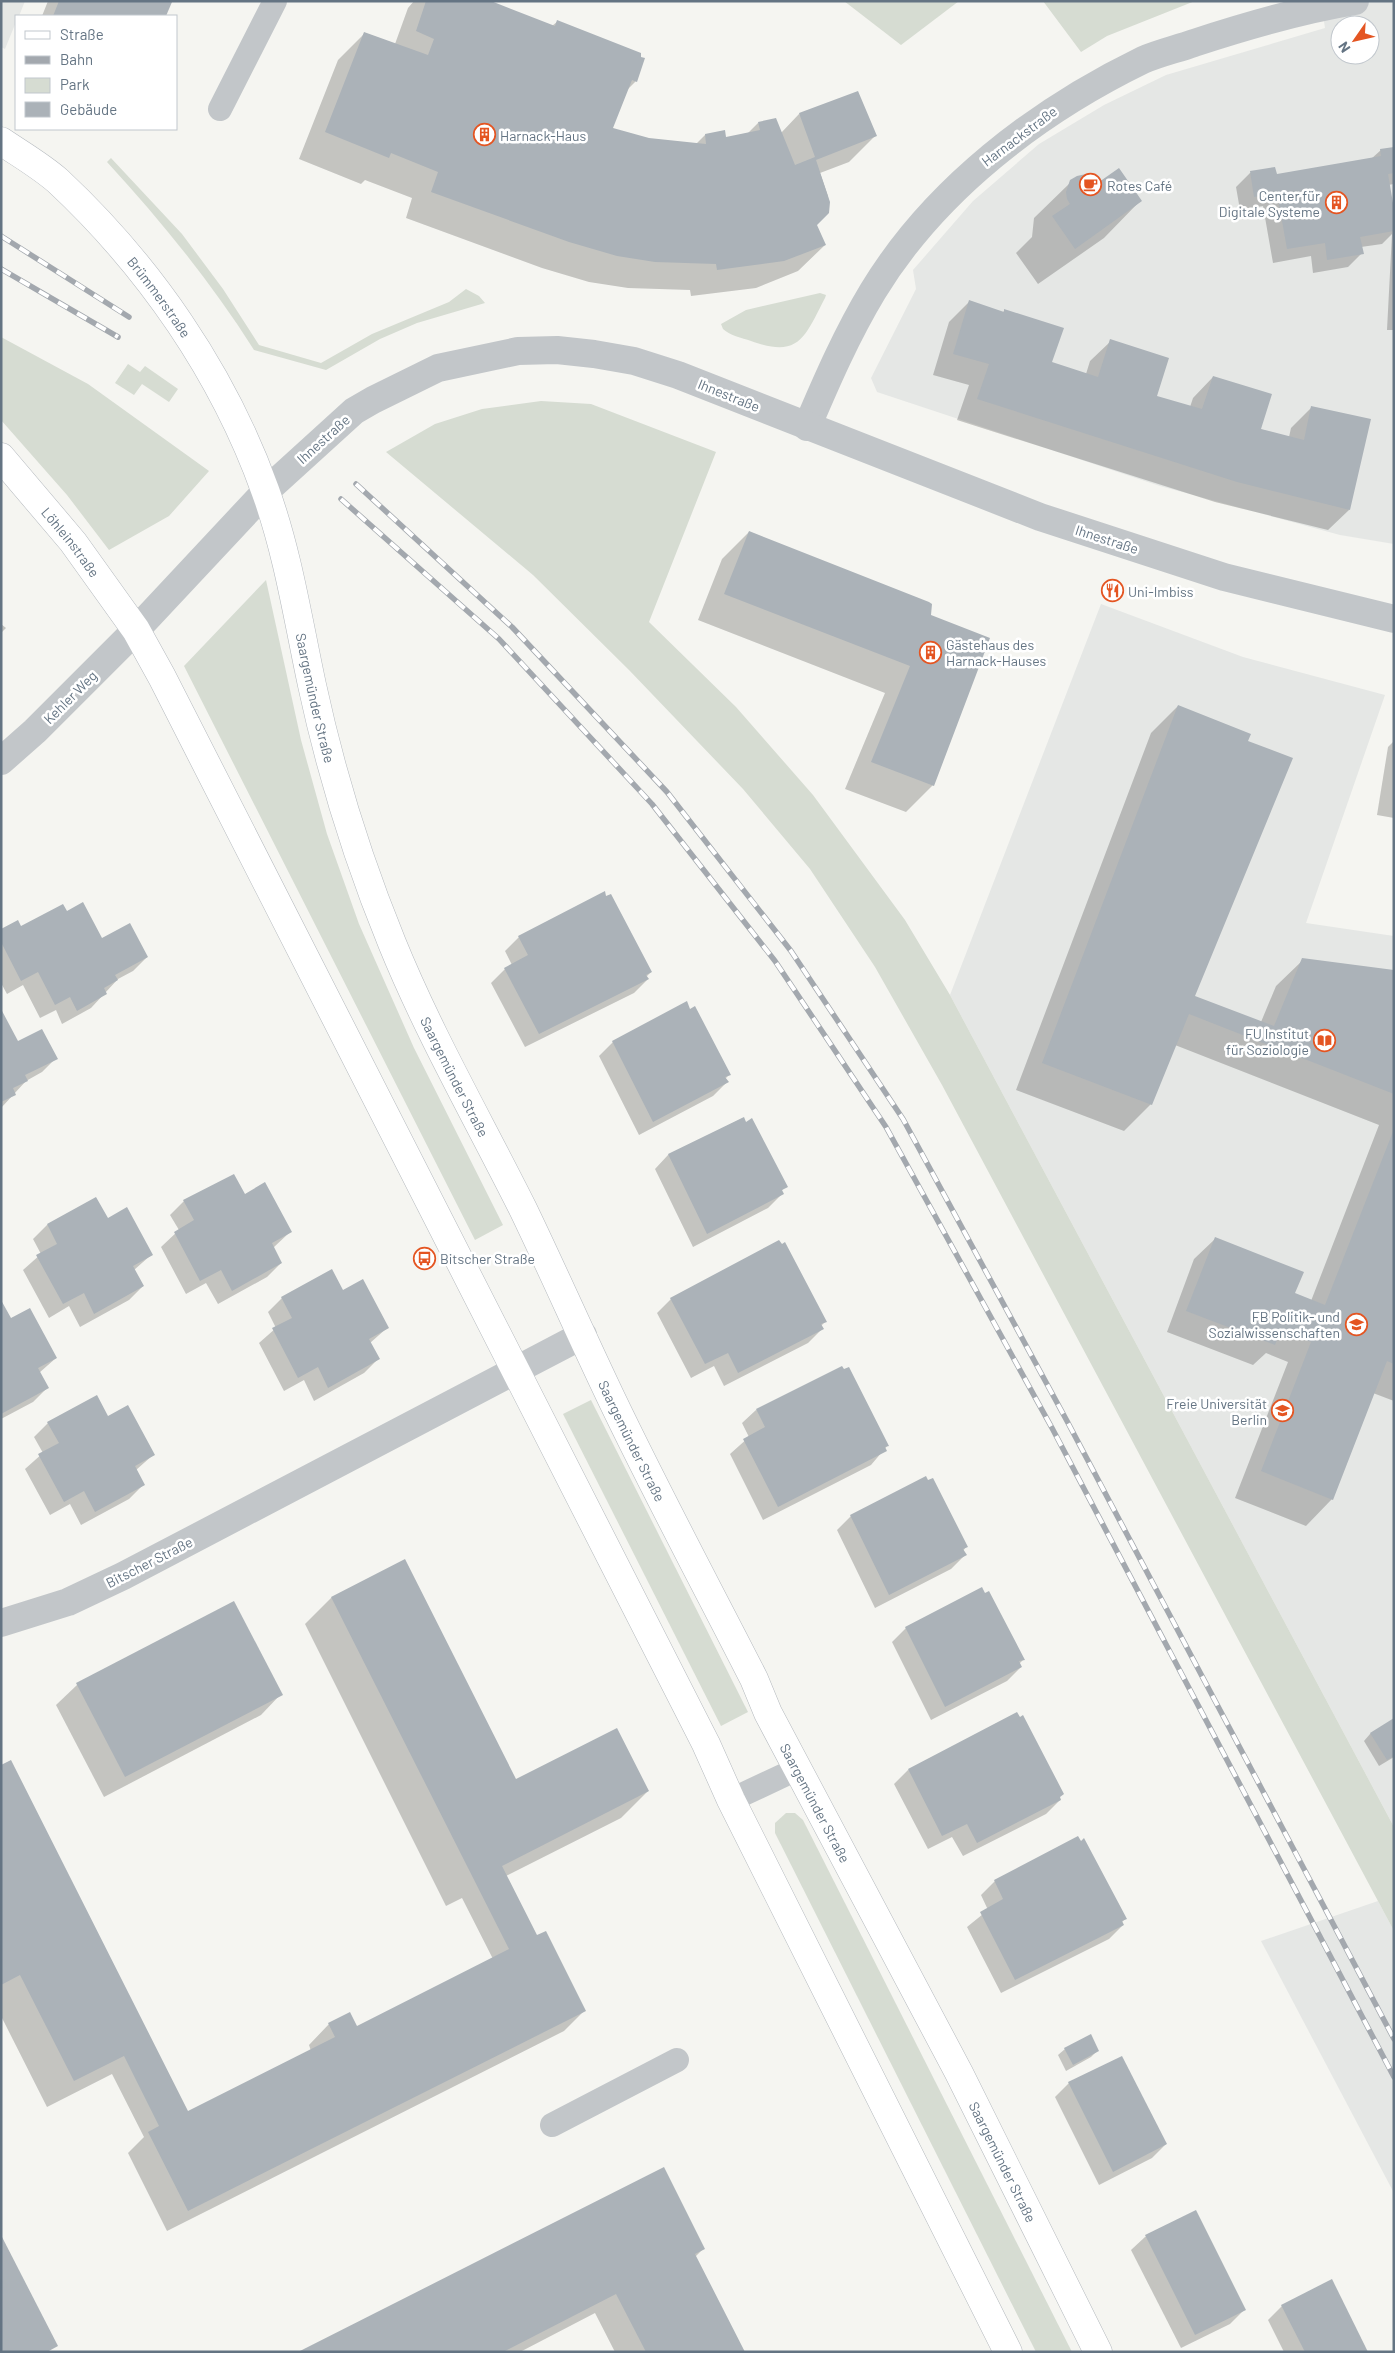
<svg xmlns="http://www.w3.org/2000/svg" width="1395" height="2353" viewBox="0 0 1395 2353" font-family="Barlow,sans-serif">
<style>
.built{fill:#e5e7e5;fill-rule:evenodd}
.green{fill:#d6dcd2}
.shadow{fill:#0003}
.building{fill:#abb2b8}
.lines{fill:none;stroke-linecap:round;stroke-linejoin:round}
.secondary-casing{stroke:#b4b9be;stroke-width:29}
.service{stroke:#c2c6c9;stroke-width:24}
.minor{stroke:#c2c6c9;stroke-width:28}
.secondary{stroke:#fff;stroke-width:28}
.rail-casing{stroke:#a3a8ae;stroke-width:5.5}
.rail{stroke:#fff;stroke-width:4;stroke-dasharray:11;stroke-linecap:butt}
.labels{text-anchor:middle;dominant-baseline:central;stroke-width:5;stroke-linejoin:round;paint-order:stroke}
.poi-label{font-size:14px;fill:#647483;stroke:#fff;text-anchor:start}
.street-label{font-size:14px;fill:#647483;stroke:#fff}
</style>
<rect width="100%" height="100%" fill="#f5f5f1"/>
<g class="built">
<polygon points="1,1 25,1 19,16 16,16 16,22 5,49 1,47"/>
<path d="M1321 1H1394V544L1340 535 1160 486 877 392 871 378 916 289 913 270 973 201 1039 144 1104 105 1166 75 1325 28ZM1340 25H1370V55H1340Z"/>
<polygon points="1101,604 1243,657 1385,695 1306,923 1394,936 1394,1827 950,995"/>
<polygon points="1378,1901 1394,1931 1394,2193 1261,1941"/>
</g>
<g class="green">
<polygon points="844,1 959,1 901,45"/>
<polygon points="1043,1 1195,1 1107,36 1081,52"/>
<path d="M111 158 182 234 223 289 259 345 321 363 372 334 449 302 466 289 479 296 485 303 417 323 380 339 326 370 254 350C211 282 162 222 107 162Z"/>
<path d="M820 293 826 295 825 298C805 336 800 359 751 341 742 338 729 335 723 329L721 324 746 310Z"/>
<polygon points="1,337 88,384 209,471 169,516 109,550 67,495 1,420"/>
<polygon points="128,364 140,372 145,366 178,389 169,402 142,384 134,395 115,383"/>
<polygon points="541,401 591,404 716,452 649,622 736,707 813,795 905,920 950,995 1394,1827 1394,1931 942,1085 875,967 810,869 743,789 629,670 533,575 386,452 435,424 482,409"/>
<polygon points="266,580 301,740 327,834 359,924 414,1048 503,1225 475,1240 184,666"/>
<polygon points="591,1400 748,1712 721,1726 563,1414"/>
<polygon points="786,1813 795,1813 803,1820 1072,2352 1036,2352 775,1833 775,1823"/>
</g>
<g class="shadow">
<polygon points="48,1 167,1 170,2 165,16 42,16"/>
<polygon points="414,1 488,1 552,26 558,21 636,81 626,91 611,128 648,140 696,144 705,135 725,138 747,134 758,123 781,133 799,114 875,136 849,162 820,173 828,196 829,207 816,225 825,245 798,271 756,288 691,296 690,290 628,288 589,282 542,268 406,218 412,198 365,180 361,184 299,159 338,60 365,33 395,44 408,8"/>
<polygon points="1394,148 1394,184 1388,185 1394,210 1394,330 1387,330 1392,234 1382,244 1361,247 1362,253 1348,267 1313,273 1311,256 1273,263 1263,206 1240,210 1236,187 1250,173 1274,168 1276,175 1371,159 1381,150"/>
<polygon points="1082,176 1094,179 1099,184 1140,201 1104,238 1038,284 1016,253 1032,237 1034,218 1071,182"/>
<polygon points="970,301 1002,313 1004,311 1050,363 1086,374 1090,361 1111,341 1155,397 1190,407 1193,398 1213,377 1259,429 1289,437 1291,428 1312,407 1349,510 1328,530 1215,502 957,420 969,385 933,375 949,322"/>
<polygon points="749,532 930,604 933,785 906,812 845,789 885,693 698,620 722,559"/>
<polygon points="1,624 6,628 1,633"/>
<polygon points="1178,706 1193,997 1261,1022 1276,986 1303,960 1394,971 1394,1401 1373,1393 1332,1499 1306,1526 1235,1498 1288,1362 1266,1353 1253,1365 1167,1332 1194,1259 1215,1239 1294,1294 1311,1301 1379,1125 1175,1045 1151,1104 1124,1131 1016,1090 1151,733"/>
<polygon points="1394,741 1394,818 1377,815 1388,747"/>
<polygon points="66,913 102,940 147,957 133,971 118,979 91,1008 62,1024 56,1010 40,1018 23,985 7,994 1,983 1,931 21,928"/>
<polygon points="519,937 651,972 646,977 648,979 634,993 525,1047 491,983 505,969 512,965 505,951"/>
<polygon points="1,1012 17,1043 56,1058 42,1072 26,1081 1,1108"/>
<polygon points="613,1042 729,1075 725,1079 727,1082 713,1096 639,1135 599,1056"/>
<polygon points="743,1118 786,1186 781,1191 782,1194 768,1208 693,1247 655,1169 668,1155"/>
<polygon points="244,1195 290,1232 273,1248 281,1263 267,1277 218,1304 206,1283 186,1294 161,1247 179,1230 170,1215 184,1201"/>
<polygon points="107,1220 151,1255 134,1270 143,1286 129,1300 80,1327 69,1306 49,1318 23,1270 41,1254 33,1239 47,1225"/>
<polygon points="342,1292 387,1328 370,1343 378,1359 364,1373 314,1401 304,1380 284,1391 259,1343 276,1328 268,1312 282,1298"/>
<polygon points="671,1299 825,1322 821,1326 822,1329 808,1343 724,1386 714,1366 691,1378 657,1313"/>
<polygon points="1,1303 10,1319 56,1358 39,1373 47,1388 33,1402 1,1419"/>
<polygon points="756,1410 888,1445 871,1465 763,1520 730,1454 749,1437 742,1423"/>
<polygon points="107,1417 153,1455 136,1470 143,1485 129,1499 81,1525 70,1504 50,1515 25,1469 43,1453 34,1437 48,1423"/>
<polygon points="851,1516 966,1547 963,1551 965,1555 951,1569 875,1608 837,1530"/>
<polygon points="405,1561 515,1781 648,1791 621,1818 506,1876 536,1937 585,2010 564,2031 167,2231 128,2153 144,2137 112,2074 47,2107 1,2016 1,1766 182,2115 311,2051 309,2045 329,2024 357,2028 493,1959 462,1898 446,1906 305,1624 331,1598"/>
<polygon points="234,1603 281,1694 261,1715 104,1797 56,1705 77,1685"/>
<polygon points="906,1628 1023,1660 1019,1664 1021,1667 1007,1681 931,1720 892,1642"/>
<polygon points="1394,1720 1394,1757 1379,1766 1364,1741 1370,1734"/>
<polygon points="908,1770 1059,1798 1060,1800 1046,1814 963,1856 952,1837 928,1849 894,1784"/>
<polygon points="995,1881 1125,1919 1122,1922 1123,1925 1109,1939 1001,1993 967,1927 988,1910 981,1895"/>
<polygon points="1065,2049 1098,2050 1091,2057 1066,2071 1058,2055"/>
<polygon points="1069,2083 1166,2144 1152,2158 1099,2185 1055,2097"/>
<polygon points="1195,2212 1244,2310 1230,2324 1181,2348 1131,2250 1145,2237"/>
<polygon points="704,2248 695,2257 744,2352 615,2352 595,2313 520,2352 301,2352"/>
<polygon points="1331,2281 1366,2352 1284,2352 1268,2320 1282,2306"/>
</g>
<g class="building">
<polygon points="59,1 171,1 172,2 166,16 53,16"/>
<polygon points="426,1 491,1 555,26 557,20 641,53 641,57 645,58 637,82 632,80 613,128 649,138 706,144 705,134 725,130 726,137 760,130 758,122 776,118 795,165 815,157 799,113 858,91 877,136 816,160 830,202 829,213 817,225 826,245 784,261 717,270 716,264 655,262 617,256 569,242 431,192 438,172 391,153 389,158 325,132 364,32 428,55 434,39 416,31"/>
<polygon points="1394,147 1394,173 1388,174 1394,209 1394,231 1360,237 1364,254 1327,260 1325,243 1287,249 1277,193 1254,197 1250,171 1275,167 1277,174 1381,156 1380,149"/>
<polygon points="1119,168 1142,201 1075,249 1052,216 1070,204 1067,199 1066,192 1070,180 1077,176 1086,174 1099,182"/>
<polygon points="969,300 1004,312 1004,309 1064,328 1052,362 1098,377 1110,339 1169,358 1157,396 1202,409 1213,376 1272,394 1261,429 1304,440 1311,406 1371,419 1350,510 1237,482 977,399 989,364 953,354"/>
<polygon points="749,531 929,602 932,604 931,615 990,638 934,786 871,762 910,666 724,594"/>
<polygon points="1178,705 1251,734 1248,741 1293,758 1195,996 1274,1026 1302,958 1394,970 1394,1094 1189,1014 1152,1105 1042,1063"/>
<polygon points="605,891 606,896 611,894 652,972 646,975 649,979 539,1034 504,968 528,955 518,936"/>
<polygon points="83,902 102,938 130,923 148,957 115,975 118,980 104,988 107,994 77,1011 70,997 55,1005 38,972 21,981 1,942 1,929 18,920 21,926 63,904 67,911"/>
<polygon points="687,1001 690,1009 695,1006 731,1075 725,1077 729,1082 653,1122 612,1041"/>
<polygon points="1,1009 18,1041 42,1029 58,1059 25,1075 28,1081 13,1088 16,1095 1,1102"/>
<polygon points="744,1117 746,1122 752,1118 788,1187 782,1190 784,1194 707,1234 668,1154"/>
<polygon points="1394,1129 1394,1364 1387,1361 1333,1500 1261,1471 1311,1342 1281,1330 1275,1345 1186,1311 1215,1237 1304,1272 1295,1293 1325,1305"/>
<polygon points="234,1174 245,1194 265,1182 292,1232 272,1243 282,1263 232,1291 221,1270 200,1281 174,1232 194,1220 183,1200"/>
<polygon points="96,1197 108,1218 127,1207 153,1255 133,1266 144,1286 94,1314 84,1293 63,1304 36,1255 57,1244 47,1224"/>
<polygon points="779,1240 782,1244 785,1242 827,1322 821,1324 824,1329 738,1373 728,1353 705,1364 670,1298"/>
<polygon points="332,1269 343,1290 363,1279 389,1328 369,1339 380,1359 328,1388 318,1367 298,1378 272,1328 292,1318 281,1297"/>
<polygon points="1,1300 11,1318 30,1308 57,1358 38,1368 49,1388 1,1414"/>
<polygon points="842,1366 844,1369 849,1367 889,1446 885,1447 887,1451 778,1507 743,1439 765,1427 756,1409"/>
<polygon points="97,1395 108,1416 128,1405 155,1455 135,1466 145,1485 95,1512 84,1491 64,1502 38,1454 59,1443 47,1422"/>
<polygon points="926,1476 928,1480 933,1478 968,1547 963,1549 967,1555 889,1595 850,1515"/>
<polygon points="405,1559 516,1779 617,1728 649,1791 502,1866 537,1935 546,1931 586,2011 188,2211 148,2132 159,2126 124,2056 74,2081 20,1975 1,1985 1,1765 11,1760 188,2111 335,2037 328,2023 350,2012 357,2026 509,1949 331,1597"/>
<polygon points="982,1587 985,1593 989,1591 1025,1660 1019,1661 1022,1667 945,1707 905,1627"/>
<polygon points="234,1601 283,1695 125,1777 76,1683"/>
<polygon points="1017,1712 1020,1717 1023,1715 1064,1794 1060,1797 1061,1800 977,1843 967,1824 942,1836 908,1769"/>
<polygon points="1394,1718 1394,1756 1387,1760 1370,1733"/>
<polygon points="1078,1836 1081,1841 1084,1838 1127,1919 1122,1921 1124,1925 1015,1980 980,1912 1003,1899 994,1880"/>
<polygon points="1091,2034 1099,2051 1073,2065 1064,2048"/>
<polygon points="1122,2056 1167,2144 1113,2172 1068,2082"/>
<polygon points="664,2167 705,2249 695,2254 745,2352 646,2352 616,2294 503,2352 298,2352"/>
<polygon points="1196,2210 1246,2310 1195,2335 1145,2235"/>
<polygon points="1,2235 58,2346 47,2352 1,2352"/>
<polygon points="1332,2279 1368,2352 1305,2352 1281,2305"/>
</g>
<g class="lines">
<defs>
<g id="secondary">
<path id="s1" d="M1 141C20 154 41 166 58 181 149 266 223 373 265 490 288 553 298 620 312 685 331 773 358 860 392 943 429 1034 479 1121 523 1209 551 1267 577 1326 604 1383 651 1483 704 1581 754 1679L768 1713 959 2073 1098 2352"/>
<path id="s2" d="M1 457 73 542 136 630 162 677 706 1744 731 1800 1008 2352"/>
</g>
</defs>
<use href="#secondary" class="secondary-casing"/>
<g class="service">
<polyline points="220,109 275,1"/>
<polyline points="731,1800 797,1769"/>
<polyline points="552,2125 677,2060"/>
</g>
<g class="minor">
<path d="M807 427C827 380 847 334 873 291 935 189 1038 111 1143 60 1159 53 1177 49 1194 43 1246 26 1300 10 1355 1"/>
<polyline points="1,761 35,731 136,630 266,491 354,411 373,400 438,368 518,351 557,350 594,354 634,361 678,375 1040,517 1224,577 1394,619"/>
<polyline points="1,1623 68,1602 123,1576 583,1335"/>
</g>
<use href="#secondary" class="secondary"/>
<defs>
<g id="rail">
<polyline points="1,236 129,317"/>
<polyline points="1,269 118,337"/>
<polyline points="356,484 512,627 667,792 791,951 903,1119 1067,1421 1394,2039"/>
<polyline points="341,499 499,639 652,804 775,961 886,1127 1052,1428 1394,2077"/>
</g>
</defs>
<use href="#rail" class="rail-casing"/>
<use href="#rail" class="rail"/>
</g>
<defs>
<symbol id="building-ring" viewBox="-11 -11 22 22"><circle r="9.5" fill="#fff" stroke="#e45522" stroke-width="1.5"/><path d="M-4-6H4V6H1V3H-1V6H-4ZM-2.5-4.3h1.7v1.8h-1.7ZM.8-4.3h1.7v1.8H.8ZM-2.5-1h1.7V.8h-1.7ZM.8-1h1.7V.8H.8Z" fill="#e45522"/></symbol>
<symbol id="cafe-ring" viewBox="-11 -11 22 22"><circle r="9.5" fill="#fff" stroke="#e45522" stroke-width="1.5"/><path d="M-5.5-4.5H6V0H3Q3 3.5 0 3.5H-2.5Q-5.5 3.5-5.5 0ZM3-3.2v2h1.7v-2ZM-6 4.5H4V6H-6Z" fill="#e45522"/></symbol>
<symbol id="restaurant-ring" viewBox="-11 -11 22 22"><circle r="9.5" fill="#fff" stroke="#e45522" stroke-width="1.5"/><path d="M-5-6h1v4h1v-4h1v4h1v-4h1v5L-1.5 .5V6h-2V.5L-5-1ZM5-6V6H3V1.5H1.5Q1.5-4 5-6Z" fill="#e45522"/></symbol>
<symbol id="library-ring" viewBox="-11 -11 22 22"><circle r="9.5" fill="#fff" stroke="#e45522" stroke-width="1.5"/><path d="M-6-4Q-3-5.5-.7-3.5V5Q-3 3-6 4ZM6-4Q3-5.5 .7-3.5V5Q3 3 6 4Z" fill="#e45522"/></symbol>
<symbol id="bus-ring" viewBox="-11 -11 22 22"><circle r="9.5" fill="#fff" stroke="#e45522" stroke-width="1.5"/><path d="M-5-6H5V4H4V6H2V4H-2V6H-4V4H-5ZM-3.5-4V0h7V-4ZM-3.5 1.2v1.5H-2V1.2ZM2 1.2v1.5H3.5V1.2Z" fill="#e45522"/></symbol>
<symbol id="university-ring" viewBox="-11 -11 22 22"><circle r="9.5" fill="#fff" stroke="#e45522" stroke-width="1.5"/><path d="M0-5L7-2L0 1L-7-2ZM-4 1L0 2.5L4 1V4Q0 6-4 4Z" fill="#e45522"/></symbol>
</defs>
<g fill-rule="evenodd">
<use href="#building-ring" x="472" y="122" width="25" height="25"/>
<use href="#cafe-ring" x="1078" y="172" width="25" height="25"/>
<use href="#building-ring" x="1324" y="190" width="25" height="25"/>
<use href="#restaurant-ring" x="1100" y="578" width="25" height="25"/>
<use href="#building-ring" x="918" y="640" width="25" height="25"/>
<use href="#library-ring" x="1312" y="1028" width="25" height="25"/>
<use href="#bus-ring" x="412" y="1246" width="25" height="25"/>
<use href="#university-ring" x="1344" y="1312" width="25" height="25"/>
<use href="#university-ring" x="1270" y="1398" width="25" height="25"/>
</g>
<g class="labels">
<g class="poi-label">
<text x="500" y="135">Harnack-Haus</text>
<text x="1107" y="185">Rotes Café</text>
<text x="1320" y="195" text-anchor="end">Center für<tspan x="1320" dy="16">Digitale Systeme</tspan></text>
<text x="1128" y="591">Uni-Imbiss</text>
<text x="946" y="644">Gästehaus des<tspan x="946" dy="16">Harnack-Hauses</tspan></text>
<text x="1309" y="1033" text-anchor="end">FU Institut<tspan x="1309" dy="16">für Soziologie</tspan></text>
<text x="440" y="1258">Bitscher Straße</text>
<text x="1340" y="1316" text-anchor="end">FB Politik- und<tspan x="1340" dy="16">Sozialwissenschaften</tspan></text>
<text x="1267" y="1403" text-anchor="end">Freie Universität<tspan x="1267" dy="16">Berlin</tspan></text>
</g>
<g class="street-label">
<text transform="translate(1019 136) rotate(-37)">Harnackstraße</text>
<text stroke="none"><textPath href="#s1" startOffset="224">Brümmerstraße</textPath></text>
<text transform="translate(729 395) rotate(22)">Ihnestraße</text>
<text transform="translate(323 439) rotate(-42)">Ihnestraße</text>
<text transform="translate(1107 539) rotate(18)">Ihnestraße</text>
<text stroke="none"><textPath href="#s2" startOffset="110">Löhleinstraße</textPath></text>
<text transform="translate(70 697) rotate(-45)">Kehler Weg</text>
<text stroke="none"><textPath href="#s1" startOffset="659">Saargemünder Straße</textPath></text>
<text stroke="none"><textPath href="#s1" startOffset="1064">Saargemünder Straße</textPath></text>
<text stroke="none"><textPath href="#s1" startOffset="1469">Saargemünder Straße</textPath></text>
<text transform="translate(149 1562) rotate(-27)">Bitscher Straße</text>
<text stroke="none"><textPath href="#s1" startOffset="1875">Saargemünder Straße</textPath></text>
<text stroke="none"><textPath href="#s1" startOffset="2280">Saargemünder Straße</textPath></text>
</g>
</g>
<rect width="1395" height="2353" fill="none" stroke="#647483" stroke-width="5"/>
<rect x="15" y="15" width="162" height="115" fill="#ffffff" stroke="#c1c7cd"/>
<rect x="25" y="31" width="25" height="8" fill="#ffffff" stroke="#c1c7cd"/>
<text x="60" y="40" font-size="15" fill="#647483">Straße</text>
<rect x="25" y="56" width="25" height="8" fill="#a3a8ae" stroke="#c1c7cd"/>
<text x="60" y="65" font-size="15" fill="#647483">Bahn</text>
<rect x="25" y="78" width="25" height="15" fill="#d6dcd2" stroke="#c1c7cd"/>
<text x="60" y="90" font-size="15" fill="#647483">Park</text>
<rect x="25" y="102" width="25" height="15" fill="#abb2b8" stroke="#c1c7cd"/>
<text x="60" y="115" font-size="15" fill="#647483">Gebäude</text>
<g transform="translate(1355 40) rotate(236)"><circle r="24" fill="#ffffff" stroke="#c1c7cd"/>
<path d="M0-4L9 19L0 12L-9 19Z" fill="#e45522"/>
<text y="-8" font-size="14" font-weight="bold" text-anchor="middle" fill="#647483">N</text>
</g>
</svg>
